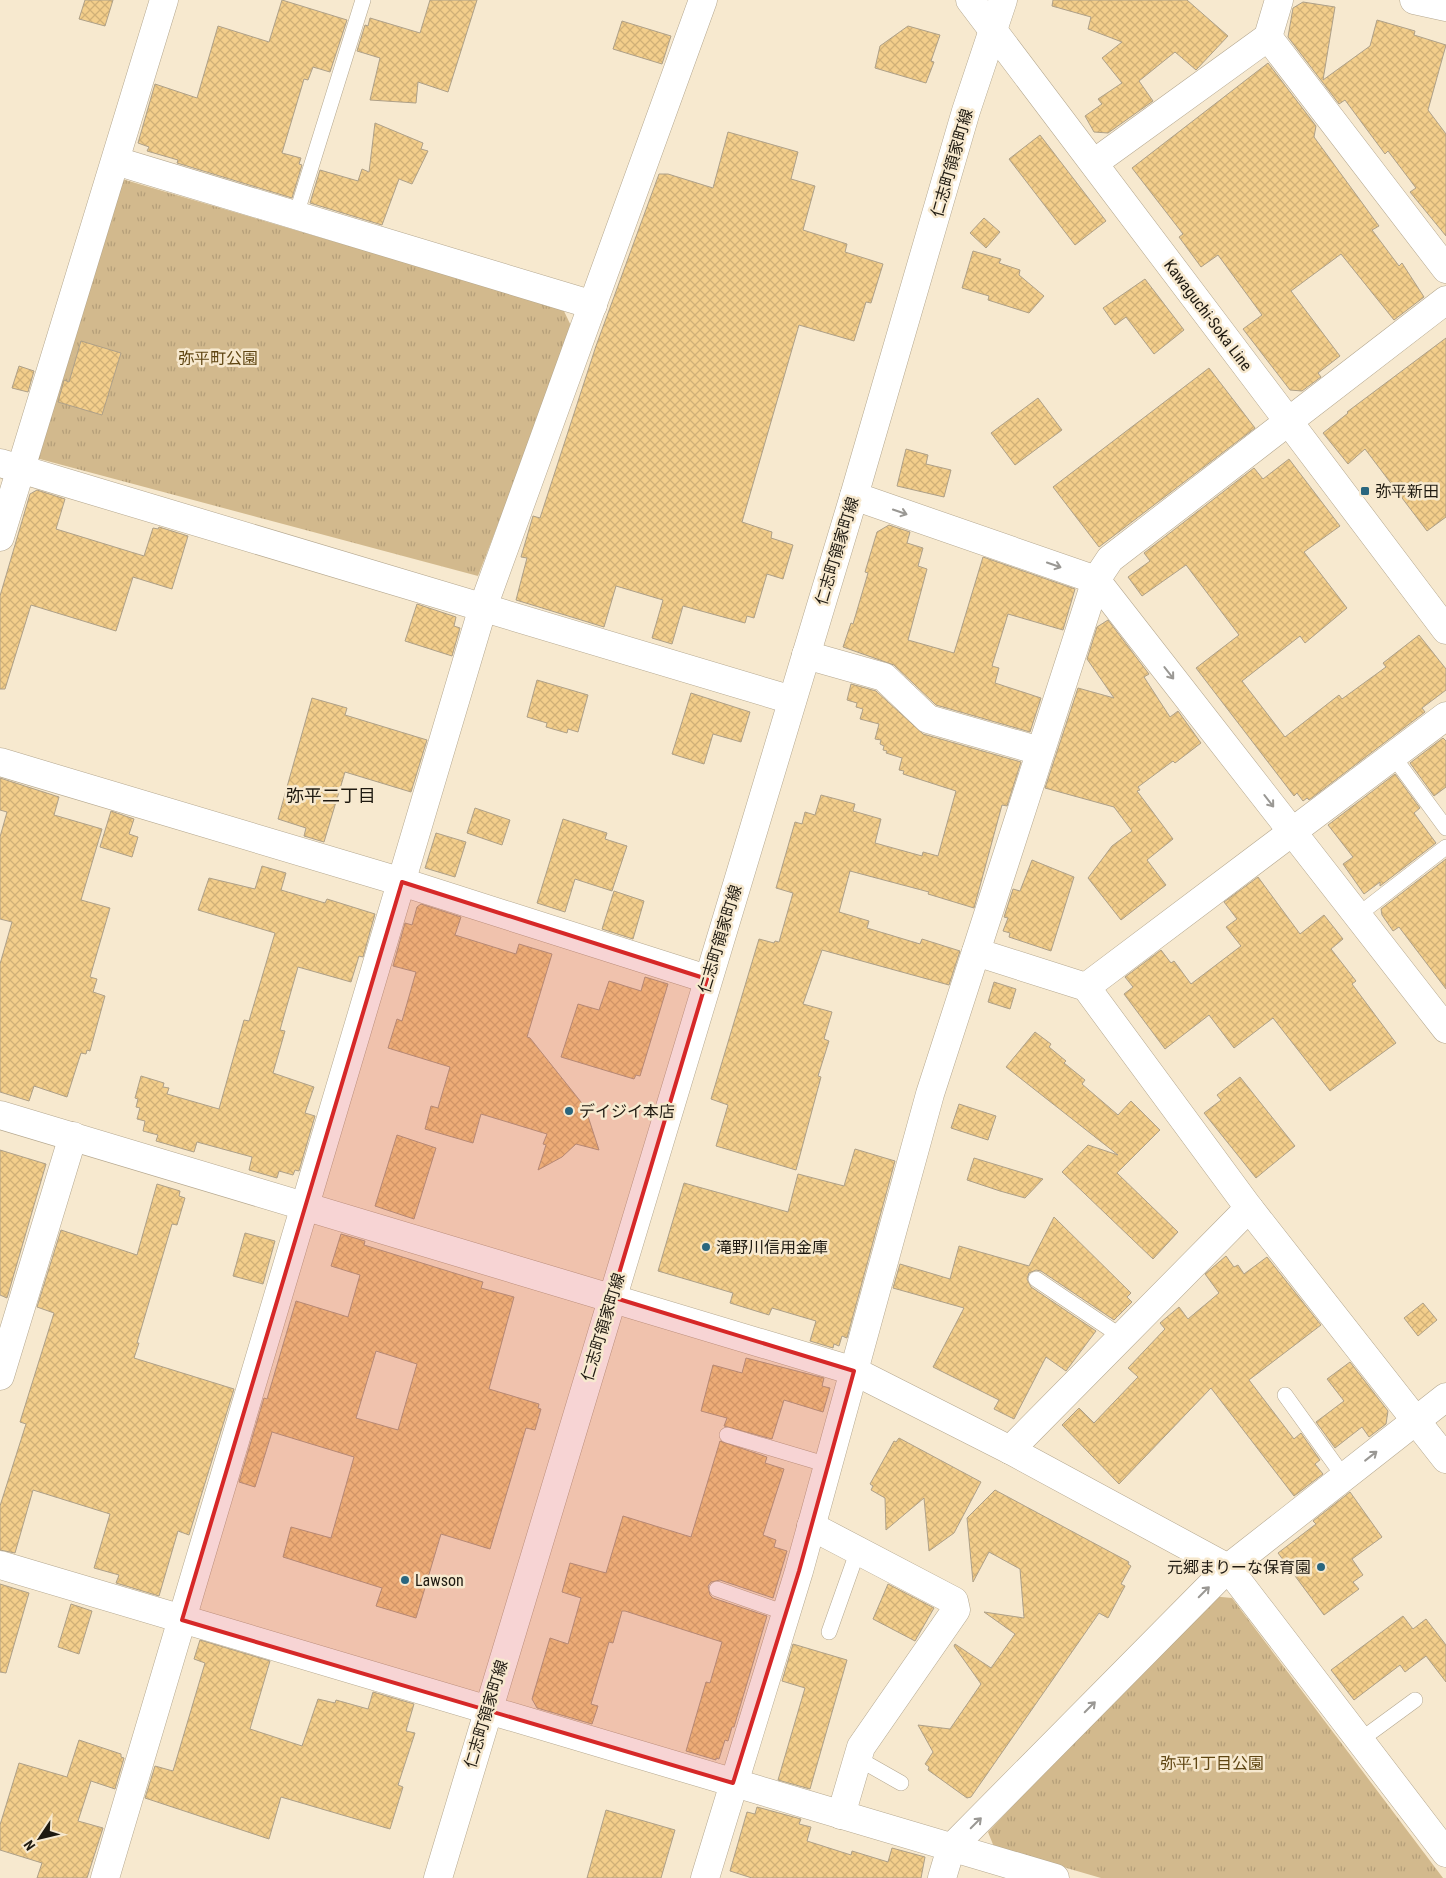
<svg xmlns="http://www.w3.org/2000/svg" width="1446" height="1878" viewBox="0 0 1446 1878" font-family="'Roboto Condensed','Noto Sans JP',sans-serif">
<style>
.grass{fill:url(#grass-tufts)}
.building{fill:url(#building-cross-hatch);stroke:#aea088;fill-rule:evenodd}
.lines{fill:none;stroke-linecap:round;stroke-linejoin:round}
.lane-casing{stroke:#b4a78f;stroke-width:16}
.street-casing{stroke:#b4a78f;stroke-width:29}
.secondary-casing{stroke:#b4a78f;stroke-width:29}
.lane{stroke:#fff;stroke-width:15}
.street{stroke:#fff;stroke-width:28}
.secondary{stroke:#fff;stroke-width:28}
.oneway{stroke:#9a9894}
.marked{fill:#d62828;fill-opacity:0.2;stroke:#d62828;stroke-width:4;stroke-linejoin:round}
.poi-dot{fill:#2a667e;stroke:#f7e9cf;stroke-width:2}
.labels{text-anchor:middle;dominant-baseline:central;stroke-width:5;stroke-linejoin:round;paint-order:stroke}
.street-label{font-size:16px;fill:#1f1a11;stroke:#f7e9cf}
.park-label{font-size:16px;fill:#5f4512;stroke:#f7e9cf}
.poi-label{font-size:16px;fill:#1f1a11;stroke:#f7e9cf;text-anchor:start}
.neighbourhood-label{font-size:18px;fill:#1f1a11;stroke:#f7e9cf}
</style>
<defs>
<pattern id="grass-tufts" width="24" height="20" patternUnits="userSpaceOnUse" patternTransform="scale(1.25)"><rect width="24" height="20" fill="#d2b98d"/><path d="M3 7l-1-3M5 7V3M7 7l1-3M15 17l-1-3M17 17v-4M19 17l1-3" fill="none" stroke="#b49e79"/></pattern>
<pattern id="building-cross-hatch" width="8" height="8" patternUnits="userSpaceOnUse" patternTransform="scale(1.25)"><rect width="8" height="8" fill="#f3ce8b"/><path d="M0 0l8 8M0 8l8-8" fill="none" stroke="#d0b077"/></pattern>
</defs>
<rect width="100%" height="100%" fill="#f7e9cf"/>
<g class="grass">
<polygon points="122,179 563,309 573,330 478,576 36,458"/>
<polygon points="1211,1596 1232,1598 1443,1878 1101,1878 994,1847 988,1832"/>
</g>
<g class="building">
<polygon points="85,0 113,0 105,26 79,19"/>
<polygon points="282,0 347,20 330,72 313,67 308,80 304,79 282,153 301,158 299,164 302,165 292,198 177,163 178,160 147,151 149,147 138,143 155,84 197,98 218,26 269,42"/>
<polygon points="430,0 477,0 448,92 418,82 416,103 370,100 380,58 357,51 365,25 368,26 370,18 420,33"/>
<polygon points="1053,0 1187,0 1228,36 1196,70 1175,52 1139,81 1153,101 1108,133 1094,132 1085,116 1102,104 1098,99 1122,83 1102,58 1122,42 1088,29 1091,17 1052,6"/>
<polygon points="1303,2 1335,7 1323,80 1370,46 1377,20 1415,31 1414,35 1446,45 1428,110 1446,134 1446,236 1410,192 1416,188 1388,151 1385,154 1345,100 1339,104 1288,37 1293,8"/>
<polygon points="622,21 671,36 662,64 613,49"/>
<polygon points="908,26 940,35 931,61 934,62 926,83 875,68 880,46"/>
<polygon points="1268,63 1316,126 1314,137 1379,226 1372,230 1399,266 1402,263 1424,297 1394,320 1341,254 1291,291 1340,356 1318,373 1321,377 1302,391 1290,390 1243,329 1262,315 1218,255 1201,267 1179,237 1183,234 1132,168"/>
<polygon points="375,123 423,143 421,149 428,151 412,184 399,179 382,225 310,203 320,170 358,181 362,169 369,172"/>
<polygon points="728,132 798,152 791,179 815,186 803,230 847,244 845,252 883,264 871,303 866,302 854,341 799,325 742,522 772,532 771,538 793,545 783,579 767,574 754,618 747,616 745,623 683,606 672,644 652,638 663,600 616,586 604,627 516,600 527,558 521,557 533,516 540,518 596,346 659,174 668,174 713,188"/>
<polygon points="1040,135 1106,221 1075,245 1009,159"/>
<polygon points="984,218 1000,232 986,248 970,233"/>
<polygon points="973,251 1001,259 999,263 1020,270 1019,275 1044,296 1029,313 988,300 989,296 962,288"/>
<polygon points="1145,279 1184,330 1154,354 1126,317 1115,325 1103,308"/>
<polygon points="1446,338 1446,517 1427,531 1365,449 1348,464 1323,433 1348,413 1347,412"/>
<polygon points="81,341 121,353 102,415 58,402 64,380 69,382"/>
<polygon points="19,366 34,371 28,392 12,388"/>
<polygon points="1209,368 1255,428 1099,547 1053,487"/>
<polygon points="1038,398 1062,430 1015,465 991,433"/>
<polygon points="906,449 928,455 926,464 951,470 944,497 897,486"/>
<polygon points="1289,459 1340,526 1304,552 1347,608 1305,643 1300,636 1242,681 1285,737 1339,695 1342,699 1386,667 1383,663 1419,635 1446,669 1446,690 1422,708 1425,712 1309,800 1307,798 1303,801 1297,793 1294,796 1196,668 1239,635 1186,565 1142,596 1128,577 1150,561 1144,553 1254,468 1263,479"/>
<polygon points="37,490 65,499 56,529 144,556 153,528 158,529 159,527 188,536 172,589 133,577 116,631 31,605 5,689 0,689 0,596 30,494"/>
<polygon points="889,525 910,532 907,543 923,548 918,566 927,569 908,640 954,653 983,557 1075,589 1063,630 1008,614 992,666 999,668 995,683 1041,698 1030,732 936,705 894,665 843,647 851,623 853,624 868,573 865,572 877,532"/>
<polygon points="417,604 456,617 454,626 460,628 452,656 405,641"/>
<polygon points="1108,620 1149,674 1144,677 1170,717 1178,711 1201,743 1175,763 1173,761 1138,787 1140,790 1137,791 1173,839 1147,860 1166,885 1121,920 1088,878 1112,846 1132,831 1114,807 1045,788 1078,688 1114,698 1087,659 1097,627"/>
<polygon points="537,680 588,695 578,732 568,729 567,733 546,727 547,723 527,717"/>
<polygon points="851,684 876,691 923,734 1021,762 1007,806 1002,805 974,908 928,894 929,892 850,871 839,912 869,921 867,928 920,944 922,939 960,951 949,985 822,950 803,1004 832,1012 824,1039 829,1041 818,1076 821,1077 796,1170 716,1146 728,1105 711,1099 759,939 774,943 775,941 779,942 793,893 776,888 795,822 802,824 805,812 815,815 821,795 855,804 853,811 881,819 875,843 922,856 923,852 938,856 956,791 903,774 904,771 899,770 902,758 886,753 887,751 883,750 884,746 880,744 881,740 875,739 879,724 860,719 863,709 856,707 857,703 847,700"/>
<polygon points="691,693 750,712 741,742 713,734 704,764 672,754"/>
<polygon points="312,698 347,708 345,715 427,740 411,792 345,772 324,842 304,836 306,828 278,819"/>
<polygon points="1443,738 1446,741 1446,787 1434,796 1410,763"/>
<polygon points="1395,774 1420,808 1414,813 1436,843 1380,886 1380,882 1364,894 1343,864 1353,857 1328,825"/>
<polygon points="0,778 59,797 54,815 102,829 81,900 110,908 90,977 97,979 93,992 105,996 90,1051 87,1050 86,1054 81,1053 67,1097 34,1086 29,1101 0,1092 0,964 12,922 0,919 0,837 7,812 0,810"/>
<polygon points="475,808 510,820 502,845 467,833"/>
<polygon points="111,811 134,819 129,834 138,837 132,857 100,847"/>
<polygon points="563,819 607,833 605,839 627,846 612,891 575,879 565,912 537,903"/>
<polygon points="436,833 466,842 455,877 425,868"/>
<polygon points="1446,859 1446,989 1399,927 1393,931 1382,915 1381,909"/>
<polygon points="1032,860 1074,877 1051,951 1009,937 1010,933 1003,931 1008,918 1004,917 1013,889 1020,891"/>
<polygon points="262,866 286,873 281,890 325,903 327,899 375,914 363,957 359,956 351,982 298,967 280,1030 285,1031 273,1073 314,1087 305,1113 315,1116 299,1171 295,1170 293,1175 279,1171 277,1178 249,1170 252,1157 197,1142 194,1152 156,1141 158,1135 143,1131 145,1121 137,1119 140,1108 136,1107 138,1099 135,1098 141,1076 164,1083 163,1087 169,1088 167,1094 219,1109 244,1020 249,1021 275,933 198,910 209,878 255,889"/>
<polygon points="1258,877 1300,934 1324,915 1343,939 1331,949 1356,981 1352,984 1396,1043 1330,1091 1273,1018 1234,1048 1209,1015 1165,1049 1124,994 1133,987 1125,977 1161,950 1171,963 1174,961 1191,984 1241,946 1226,927 1237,919 1224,902"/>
<polygon points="614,891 644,901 633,939 602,929"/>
<polygon points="421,904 461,917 455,935 516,954 519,944 552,954 527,1037 530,1038 585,1107 599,1150 576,1144 562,1157 538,1170 546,1145 543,1144 547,1134 481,1114 473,1143 425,1129 431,1106 438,1108 450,1067 388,1048 397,1019 402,1021 416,972 393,966 405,923 412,925 417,907"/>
<polygon points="645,977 668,984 640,1076 636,1075 634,1079 561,1057 578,1004 599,1010 609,981 641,991"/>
<polygon points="994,982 1016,989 1010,1009 988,1002"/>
<polygon points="1035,1032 1051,1044 1049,1047 1066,1061 1064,1063 1085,1080 1082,1084 1118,1115 1131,1101 1160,1130 1117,1173 1178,1232 1153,1259 1062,1172 1088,1145 1118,1155 1006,1067"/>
<polygon points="1240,1077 1295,1146 1256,1178 1204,1113 1221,1100 1217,1095"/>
<polygon points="959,1104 996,1116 988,1140 951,1128"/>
<polygon points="397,1135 436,1148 414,1219 375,1206"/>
<polygon points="855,1149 895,1161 847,1338 842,1336 839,1346 834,1344 833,1348 810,1341 816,1321 772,1308 769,1315 730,1303 733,1293 658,1271 684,1183 788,1212 798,1174 844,1186"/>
<polygon points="0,1150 46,1164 7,1298 0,1295"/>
<polygon points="974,1158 1043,1179 1025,1198 1000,1191 967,1180"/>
<polygon points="157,1184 180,1191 179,1196 185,1198 177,1225 172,1224 137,1343 139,1343 134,1358 234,1389 189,1535 178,1531 159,1596 116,1583 119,1575 94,1568 110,1514 33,1490 15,1553 0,1550 0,1506 26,1424 20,1422 54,1313 37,1307 61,1230 137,1255"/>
<polygon points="1054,1217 1131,1293 1127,1297 1132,1302 1114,1320 1041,1271 1036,1270 1029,1273 1027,1279 1031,1287 1096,1331 1066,1371 1046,1357 1014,1419 994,1409 999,1400 933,1367 964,1308 893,1288 900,1264 950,1279 959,1246 1029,1266"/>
<polygon points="245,1233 275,1241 263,1284 233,1276"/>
<path d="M341 1234 365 1241 364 1245 483 1282 481 1288 514 1297 489 1389 539 1404 538 1408 541 1409 535 1430 526 1428 490 1549 441 1534 416 1618 376 1606 382 1588 283 1557 291 1527 331 1538 354 1457 272 1432 255 1487 239 1482 264 1398 267 1399 296 1301 348 1317 360 1275 331 1266ZM376 1351 417 1364 398 1430 356 1418Z"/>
<polygon points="1226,1256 1234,1267 1238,1265 1244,1274 1267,1257 1321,1325 1249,1380 1294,1439 1301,1433 1320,1460 1315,1464 1323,1474 1294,1496 1211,1388 1119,1484 1062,1425 1079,1408 1094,1423 1138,1377 1128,1368 1165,1329 1160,1323 1179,1307 1188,1319 1219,1293 1205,1274"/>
<polygon points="1423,1303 1437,1320 1418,1336 1404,1318"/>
<polygon points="746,1358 824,1378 822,1386 830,1388 823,1412 784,1400 772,1439 724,1426 727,1418 701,1411 713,1365 742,1373"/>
<polygon points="1350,1362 1388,1411 1386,1424 1369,1437 1362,1427 1335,1448 1316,1422 1344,1401 1327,1379"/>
<polygon points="899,1438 981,1482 954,1533 929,1551 924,1498 886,1530 885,1498 871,1490 873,1486 870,1484 894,1441 896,1442"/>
<polygon points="720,1441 767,1457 765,1463 784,1469 763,1535 776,1540 774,1547 787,1551 773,1598 720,1580 711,1582 708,1586 710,1595 713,1598 767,1616 734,1727 732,1727 728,1741 725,1740 719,1759 716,1758 716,1760 686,1751 706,1682 710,1683 722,1642 625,1611 622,1611 613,1643 609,1642 591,1704 598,1706 592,1724 537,1708 532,1699 550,1638 568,1644 581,1598 562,1592 570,1563 606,1573 623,1516 691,1537"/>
<polygon points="995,1490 1129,1562 1128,1564 1131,1566 1121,1584 1125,1586 1108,1618 1099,1613 971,1797 967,1798 928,1770 929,1767 925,1764 933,1752 918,1725 950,1729 981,1684 954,1646 955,1644 991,1668 1015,1634 984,1612 1024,1618 1020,1569 989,1552 973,1582 967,1518"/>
<polygon points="1350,1492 1382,1537 1352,1559 1363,1575 1353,1582 1359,1589 1324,1615 1278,1553 1316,1524 1313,1521"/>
<polygon points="0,1584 29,1593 6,1673 0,1672"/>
<polygon points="888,1584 934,1608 915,1641 873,1619"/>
<polygon points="71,1604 92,1611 79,1654 58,1647"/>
<polygon points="1403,1616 1413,1629 1426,1619 1446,1645 1446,1682 1426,1656 1405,1672 1400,1665 1354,1700 1331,1670"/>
<polygon points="200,1640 270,1661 250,1729 302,1746 318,1699 335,1703 336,1700 368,1709 373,1692 414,1704 406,1731 415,1733 398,1785 403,1787 390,1829 281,1797 269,1839 145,1798 155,1766 173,1771 205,1663 194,1659"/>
<polygon points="793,1644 847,1660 810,1789 778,1780 805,1688 782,1681"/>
<polygon points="79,1740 121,1754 121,1757 124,1758 115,1789 91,1781 78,1821 103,1828 87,1878 37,1878 42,1863 0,1850 0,1825 19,1763 67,1777"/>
<polygon points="757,1807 801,1819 799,1824 811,1827 807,1841 851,1855 852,1851 888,1862 892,1848 925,1857 921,1878 752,1878 730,1871 747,1812 755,1814"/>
<polygon points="606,1810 675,1830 661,1878 587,1878"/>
</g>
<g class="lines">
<defs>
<g id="lane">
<polyline points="296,215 363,0"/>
<polyline points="1393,756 1446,828"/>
<polyline points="1358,915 1446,847"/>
<polyline points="1036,1279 1122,1337"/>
<polyline points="1285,1395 1344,1477"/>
<polyline points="727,1435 828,1465"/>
<polyline points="717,1589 786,1613"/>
<polyline points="829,1632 858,1550"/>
<polyline points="1359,1741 1415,1700"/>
<polyline points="857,1758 901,1783"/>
</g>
<g id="street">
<polyline points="1414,0 1446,7"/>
<polyline points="1268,37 1446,269"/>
<polyline points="116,161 593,305"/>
<polyline points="1094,163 1268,37 1279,0"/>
<polyline points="0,463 792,700"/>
<polyline points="854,496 1096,580 1446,1029"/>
<polyline points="0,537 164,0"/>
<polyline points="806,655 884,677 928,719 1040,751"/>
<polyline points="0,762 402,882 707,979"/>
<polyline points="976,952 1086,987 1249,1208 1446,1459"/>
<polyline points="1086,987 1446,716"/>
<polyline points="0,1115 854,1371 1010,1450 1228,1568 1446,1853"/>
<polyline points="0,1376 73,1136"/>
<polyline points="1010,1450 1249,1208"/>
<polyline points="811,1526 954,1601 956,1610 861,1747 841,1815"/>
<polyline points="0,1565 1055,1878"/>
<polyline points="105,1878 483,607 703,0"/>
<polyline points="705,1878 799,1571 930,1094 1096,580 1110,559 1446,300"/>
<polyline points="942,1878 951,1848 1228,1568 1446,1397"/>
</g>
<g id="secondary">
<polyline points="970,0 1446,630"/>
<polyline points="438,1878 854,496 966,111 1003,0"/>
</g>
</defs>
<use href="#lane" class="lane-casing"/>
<use href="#street" class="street-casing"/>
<use href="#secondary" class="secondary-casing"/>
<use href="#lane" class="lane"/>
<use href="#street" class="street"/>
<use href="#secondary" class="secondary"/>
</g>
<defs><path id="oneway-shaft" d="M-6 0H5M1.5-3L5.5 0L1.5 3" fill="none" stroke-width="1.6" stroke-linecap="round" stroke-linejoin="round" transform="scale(1.25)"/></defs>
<g class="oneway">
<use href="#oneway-shaft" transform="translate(900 512) rotate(19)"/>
<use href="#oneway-shaft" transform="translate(1054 565) rotate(19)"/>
<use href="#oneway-shaft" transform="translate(1169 673) rotate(52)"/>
<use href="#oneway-shaft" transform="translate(1269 801) rotate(52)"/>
<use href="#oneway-shaft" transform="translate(1371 1456) rotate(-38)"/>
<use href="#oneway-shaft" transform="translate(1204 1592) rotate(-45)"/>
<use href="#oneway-shaft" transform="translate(1090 1707) rotate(-45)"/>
<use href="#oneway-shaft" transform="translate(976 1823) rotate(-45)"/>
</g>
<path class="marked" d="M402 882 707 979 612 1297 854 1371 799 1571 733 1783 182 1620Z"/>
<g class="poi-dot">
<rect x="1360" y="486" width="10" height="10" rx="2.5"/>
<circle cx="569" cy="1111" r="5"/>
<circle cx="706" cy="1247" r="5"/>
<circle cx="1321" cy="1567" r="5"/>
<circle cx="405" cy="1580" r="5"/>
</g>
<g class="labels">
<g class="street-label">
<text transform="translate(952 163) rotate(-74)">仁志町領家町線</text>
<text transform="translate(1208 315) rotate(53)">Kawaguchi-Soka Line</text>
<text transform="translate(837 551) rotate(-73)">仁志町領家町線</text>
<text transform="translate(720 939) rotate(-73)">仁志町領家町線</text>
<text transform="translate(603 1327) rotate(-73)">仁志町領家町線</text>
<text transform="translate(486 1714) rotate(-73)">仁志町領家町線</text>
</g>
<g class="park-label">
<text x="218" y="358">弥平町公園</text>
<text x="1212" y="1763">弥平1丁目公園</text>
</g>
<g class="poi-label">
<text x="1375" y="491">弥平新田</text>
<text x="579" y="1111">デイジイ本店</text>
<text x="716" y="1247">滝野川信用金庫</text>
<text x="1311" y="1567" text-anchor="end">元郷まりーな保育園</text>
<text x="415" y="1580">Lawson</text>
</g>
<g class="neighbourhood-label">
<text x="331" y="795">弥平二丁目</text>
</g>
</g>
<g transform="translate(40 1838) rotate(235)" stroke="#f7e9cf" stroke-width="4" paint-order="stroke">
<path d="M0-4L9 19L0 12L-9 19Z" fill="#1f1a11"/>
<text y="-8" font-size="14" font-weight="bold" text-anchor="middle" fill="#1f1a11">N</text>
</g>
</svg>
